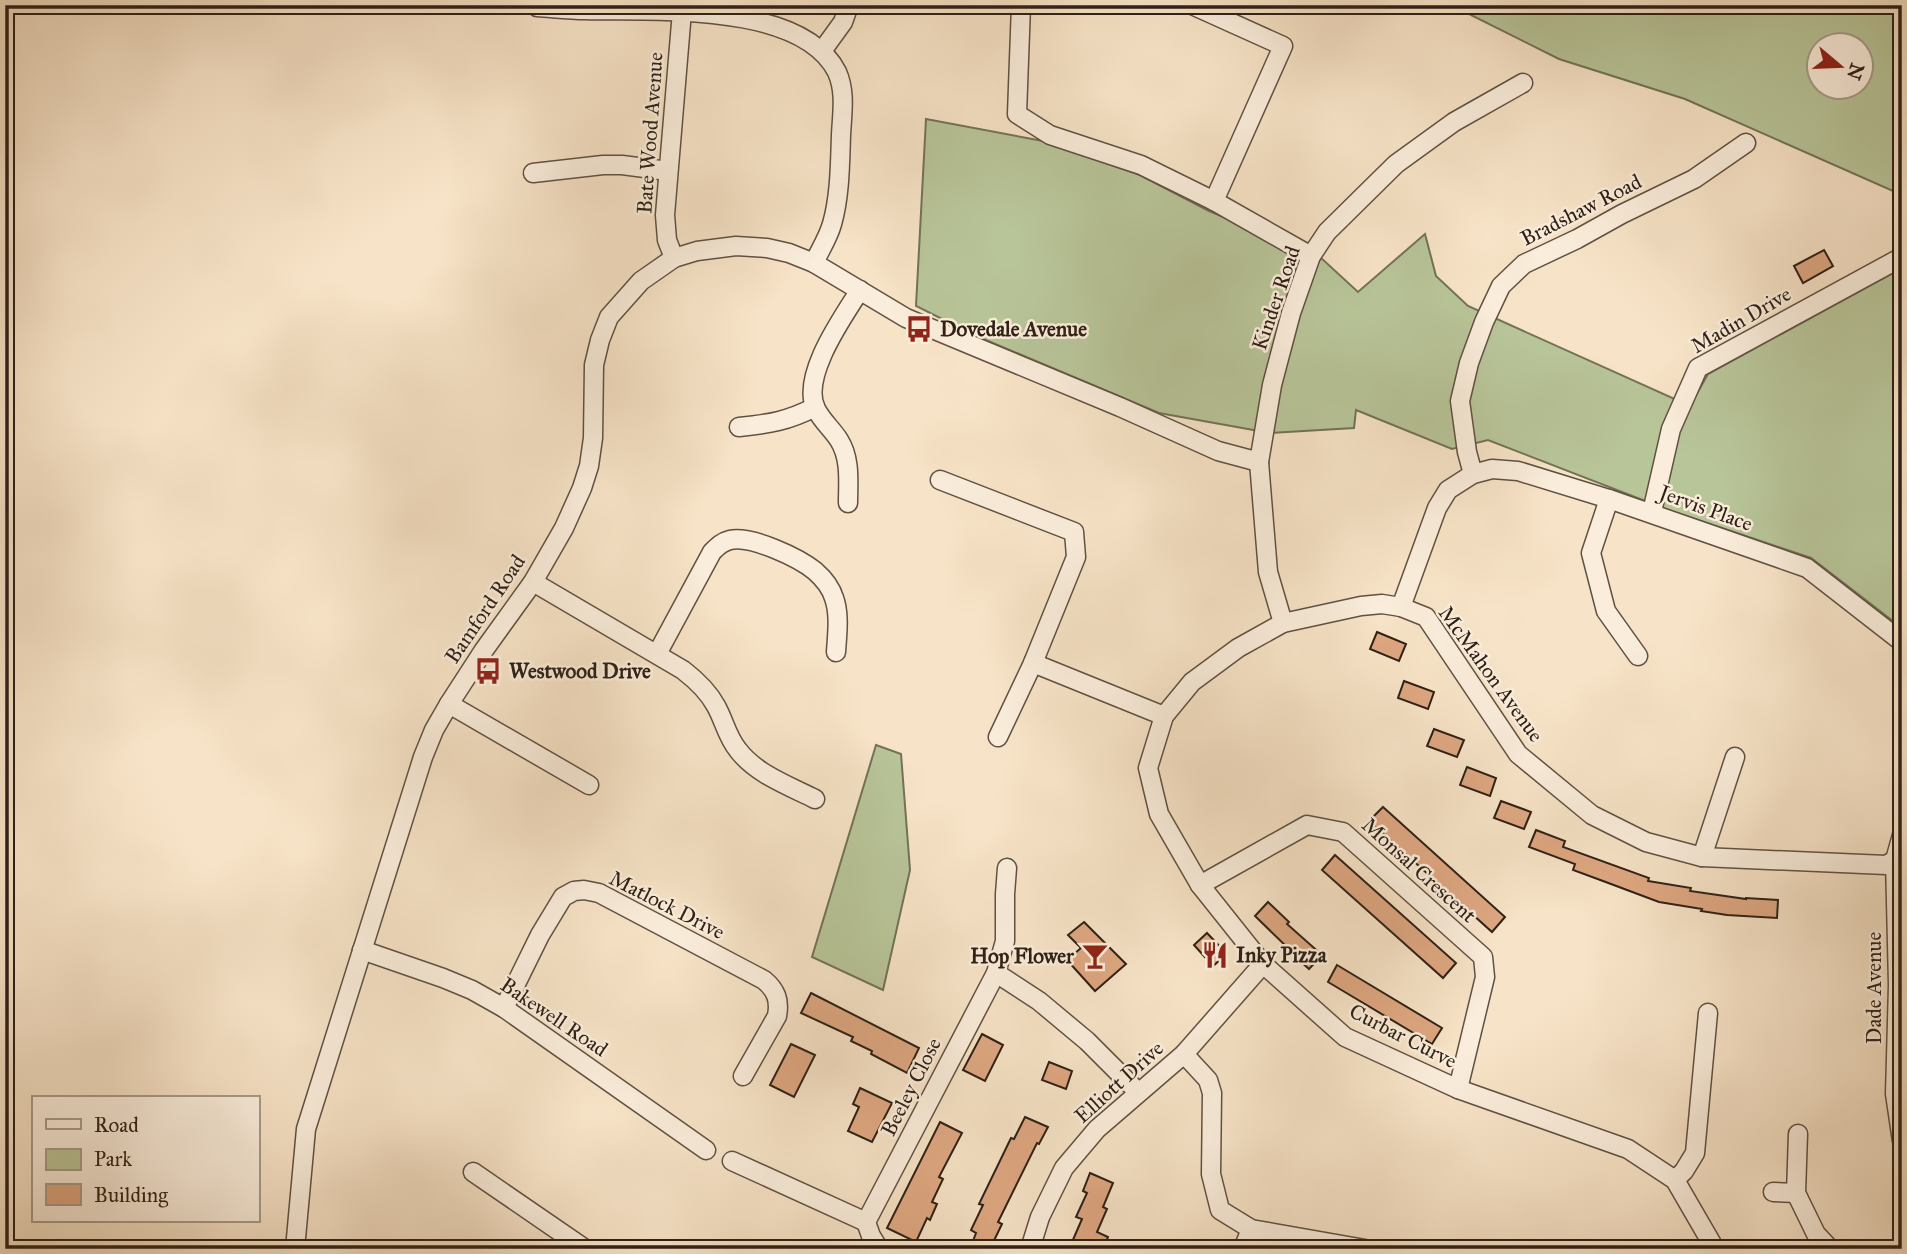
<svg xmlns="http://www.w3.org/2000/svg" width="1907" height="1254" viewBox="0 0 1907 1254" font-family="'IM FELL Great Primer',serif">
<style>
.green{fill:#b8c599;stroke:#737258;stroke-width:2;fill-rule:evenodd}
.building{fill:#dea781;stroke:#2e2016;stroke-width:2}
.lines{fill:none;stroke-linecap:round;stroke-linejoin:round}
.minor-casing{stroke:#605142;stroke-width:21}
.minor{stroke:#faeddb;stroke-width:18}
.labels{text-anchor:middle;dominant-baseline:central;stroke-width:5;stroke-linejoin:round;paint-order:stroke}
.street-label{font-size:21px;fill:#2e2016;stroke:#faeddb}
.poi-label{font-size:21px;font-weight:bold;fill:#2e2016;stroke:#faeddb;text-anchor:start}
</style>
<rect width="100%" height="100%" fill="#f7e3c7"/>
<filter id="stains"><feTurbulence type="fractalNoise" baseFrequency=".00286" numOctaves="4"/><feColorMatrix values="0 0 0 0 .2 0 0 0 0 .09 0 0 0 0 .02 0 0 0 .5 -.17"/></filter>
<radialGradient id="worn" r=".72"><stop offset=".6" stop-color="#630" stop-opacity="0"/><stop offset="1" stop-color="#630" stop-opacity=".3"/></radialGradient>
<g class="green">
<path d="M1451 5H1902V195L1685 99 1559 59ZM1820 46H1862V88H1820Z"/>
<polygon points="926,119 1043,141 1140,175 1209,211 1319,256 1358,292 1425,234 1436,276 1468,306 1690,406 1708,374 1902,268 1902,628 1811,558 1666,509 1488,440 1452,449 1356,410 1354,428 1270,433 1159,413 974,335 916,306"/>
<polygon points="876,745 901,754 910,870 883,990 812,957"/>
</g>
<g class="building">
<polygon points="1824,250 1833,266 1803,283 1794,266"/>
<polygon points="1377,632 1406,644 1399,661 1370,649"/>
<polygon points="1404,681 1434,692 1428,709 1398,698"/>
<polygon points="1434,729 1464,740 1457,757 1427,746"/>
<polygon points="1467,767 1496,778 1490,796 1460,785"/>
<polygon points="1501,801 1531,812 1524,829 1494,818"/>
<polygon points="1383,807 1505,917 1492,932 1369,821"/>
<polygon points="1536,830 1565,841 1563,847 1649,878 1648,881 1691,888 1690,891 1746,899 1746,898 1778,900 1777,918 1727,915 1701,911 1702,909 1659,902 1603,881 1573,870 1575,864 1529,847"/>
<polygon points="1335,855 1456,963 1443,978 1322,870"/>
<polygon points="1268,902 1289,922 1287,924 1322,955 1309,969 1288,950 1289,949 1255,916"/>
<polygon points="1084,922 1126,964 1095,991 1067,960 1081,948 1068,935"/>
<polygon points="1207,933 1227,954 1213,966 1194,945"/>
<polygon points="1337,965 1442,1028 1432,1044 1328,982"/>
<polygon points="811,993 919,1048 907,1073 871,1054 872,1051 851,1041 853,1037 801,1013"/>
<polygon points="982,1034 1003,1045 985,1081 963,1070"/>
<polygon points="791,1044 815,1055 794,1097 770,1085"/>
<polygon points="1049,1062 1072,1071 1066,1089 1042,1080"/>
<polygon points="860,1088 892,1103 872,1142 848,1131 859,1107 853,1104"/>
<polygon points="1025,1117 1048,1127 1039,1144 1037,1143 998,1222 1002,1224 990,1249 970,1249 976,1233 971,1230 983,1205 979,1204 1011,1138 1014,1139"/>
<polygon points="940,1122 962,1133 939,1177 943,1179 932,1202 937,1204 930,1220 927,1218 916,1242 887,1228"/>
<polygon points="1090,1173 1113,1183 1103,1207 1107,1209 1097,1232 1108,1237 1103,1249 1087,1249 1072,1242 1082,1219 1076,1217 1087,1193 1083,1191"/>
</g>
<g class="lines">
<defs>
<g id="minor">
<polyline points="1021,5 1017,114 1050,135 1141,165 1214,201 1311,256"/>
<polyline points="1192,5 1283,46 1214,201"/>
<path d="M537 7C553 8 569 10 585 10 652 12 801 1 837 72 846 92 842 114 841 135 840 164 840 196 832 224 828 238 820 250 814 263"/>
<polyline points="822,51 843,22 849,5"/>
<polyline points="533,173 603,165 622,165 668,171"/>
<polyline points="674,258 667,240 665,215 682,11"/>
<path d="M739 427C769 424 788 421 815 407"/>
<polyline points="1473,474 1467,452 1460,401 1469,363 1484,322 1501,286 1524,264 1577,239 1622,214 1694,179 1746,143"/>
<polyline points="940,480 1074,532 1076,557 1033,663 998,737"/>
<polyline points="1609,499 1591,553 1606,611 1638,656"/>
<path d="M848 503C848 482 851 459 839 440 832 429 822 421 816 409 800 377 843 317 860 290"/>
<polyline points="1652,512 1671,429 1698,368 1902,257"/>
<path d="M533 582 683 670C696 680 708 691 716 706 724 720 727 737 738 750 756 774 789 786 815 799"/>
<polyline points="1401,607 1437,508 1448,490 1473,474 1492,469 1518,471 1609,499 1807,568 1902,642"/>
<polyline points="1283,623 1268,572 1259,462 1272,385 1291,313 1311,256 1327,232 1396,164 1454,122 1523,83"/>
<path d="M657 654 712 552C718 546 722 542 730 540 751 535 799 558 815 571 823 578 831 588 834 598 840 614 837 636 836 652"/>
<polyline points="1033,663 1164,716"/>
<polyline points="449,704 589,785"/>
<polyline points="1902,835 1895,860 1898,985 1895,1094 1902,1141"/>
<polyline points="1702,857 1735,757"/>
<polyline points="1200,885 1307,825 1343,832 1483,957 1485,977 1458,1089"/>
<polyline points="362,950 443,978 472,990 504,1008 706,1150"/>
<polyline points="996,973 1039,1001 1087,1041 1138,1092"/>
<path d="M504 1008 540 935 563 897 574 891 584 890 599 893 764 980C776 990 780 1000 777 1016L743 1076"/>
<polyline points="1184,1054 1208,1080 1212,1093 1211,1174 1220,1210 1251,1229 1365,1249"/>
<polyline points="1798,1134 1796,1193 1816,1234 1830,1249"/>
<polyline points="732,1161 866,1222"/>
<polyline points="473,1172 585,1249"/>
<polyline points="1675,1180 1684,1171 1695,1153 1708,1013"/>
<polyline points="1773,1192 1796,1193"/>
<polyline points="295,1249 306,1129 423,757 434,730 449,704 484,650 533,582 564,528 582,488 589,466 593,438 594,365 600,340 609,317 641,281 674,258 697,251 736,246 767,248 789,253 814,263 906,318 1120,407 1218,451 1259,462"/>
<polyline points="879,1249 871,1236 866,1222 996,973 1005,941 1005,894 1007,868"/>
<polyline points="1030,1249 1040,1217 1064,1168 1097,1129 1184,1054 1263,964"/>
<polyline points="1243,1249 1251,1229"/>
<polyline points="1715,1249 1675,1180 1628,1149 1458,1089 1345,1037 1263,964 1200,885 1159,814 1148,768 1164,716 1192,682 1238,648 1283,623 1361,606 1382,604 1401,607 1426,617 1518,754 1592,815 1646,842 1702,857 1886,865 1895,860"/>
</g>
</defs>
<use href="#minor" class="minor-casing"/>
<use href="#minor" class="minor"/>
</g>
<defs>
<symbol id="bus-bare" viewBox="-9 -9 18 18"><path d="M-5-6H5V4H4V6H2V4H-2V6H-4V4H-5ZM-3.5-4V0h7V-4ZM-3.5 1.2v1.5H-2V1.2ZM2 1.2v1.5H3.5V1.2Z" fill="#8f2418" stroke="#faeddb" stroke-width="2.5" paint-order="stroke"/></symbol>
<symbol id="restaurant-bare" viewBox="-9 -9 18 18"><path d="M-5-6h1v4h1v-4h1v4h1v-4h1v5L-1.5 .5V6h-2V.5L-5-1ZM5-6V6H3V1.5H1.5Q1.5-4 5-6Z" fill="#8f2418" stroke="#faeddb" stroke-width="2.5" paint-order="stroke"/></symbol>
<symbol id="bar-bare" viewBox="-9 -9 18 18"><path d="M-6-5H6L.8 .8V4.5H3.5V6h-7V4.5H-.8V.8Z" fill="#8f2418" stroke="#faeddb" stroke-width="2.5" paint-order="stroke"/></symbol>
</defs>
<g fill-rule="evenodd">
<use href="#bus-bare" x="900" y="310" width="38" height="38"/>
<use href="#bus-bare" x="469" y="652" width="38" height="38"/>
<use href="#restaurant-bare" x="1196" y="936" width="38" height="38"/>
<use href="#bar-bare" x="1076" y="937" width="38" height="38"/>
</g>
<g class="labels">
<g class="street-label">
<text transform="translate(650 133) rotate(-86)">Bate Wood Avenue</text>
<text transform="translate(1581 210) rotate(-27)">Bradshaw Road</text>
<text transform="translate(1276 298) rotate(-71)">Kinder Road</text>
<text transform="translate(1741 320) rotate(-30)">Madin Drive</text>
<text transform="translate(1706 508) rotate(20)">Jervis Place</text>
<text transform="translate(485 609) rotate(-56)">Bamford Road</text>
<text transform="translate(1491 674) rotate(54)">McMahon Avenue</text>
<text transform="translate(1419 870) rotate(42)">Monsal Crescent</text>
<text transform="translate(667 905) rotate(27)">Matlock Drive</text>
<text transform="translate(1874 988) rotate(-90)">Dade Avenue</text>
<text transform="translate(554 1017) rotate(34)">Bakewell Road</text>
<text transform="translate(1403 1036) rotate(27)">Curbar Curve</text>
<text transform="translate(1119 1082) rotate(-42)">Elliott Drive</text>
<text transform="translate(911 1087) rotate(-63)">Beeley Close</text>
</g>
<g class="poi-label">
<text x="940" y="329">Dovedale Avenue</text>
<text x="509" y="671">Westwood Drive</text>
<text x="1236" y="955">Inky Pizza</text>
<text x="1074" y="956" text-anchor="end">Hop Flower</text>
</g>
</g>
<rect width="1907" height="1254" fill="none" stroke="#f7e3c7" stroke-width="28"/>
<rect x="7" y="7" width="1893" height="1240" fill="none" stroke="#2e2016" stroke-width="3.5"/>
<rect x="14" y="14" width="1879" height="1226" fill="none" stroke="#2e2016" stroke-width="2"/>
<rect x="32" y="1096" width="228" height="126" fill="#faeddb" stroke="#a89b8c" stroke-width="2"/>
<rect x="46" y="1119" width="35" height="10" fill="#faeddb" stroke="#a89b8c" stroke-width="2"/>
<text x="94" y="1132" font-size="21" fill="#2e2016">Road</text>
<rect x="46" y="1149" width="35" height="21" fill="#b8c599" stroke="#a89b8c" stroke-width="2"/>
<text x="94" y="1166" font-size="21" fill="#2e2016">Park</text>
<rect x="46" y="1184" width="35" height="21" fill="#dea781" stroke="#a89b8c" stroke-width="2"/>
<text x="94" y="1202" font-size="21" fill="#2e2016">Building</text>
<g transform="translate(1840 66) rotate(109)"><circle r="33" fill="#faeddb" stroke="#a89b8c" stroke-width="2"/>
<path d="M0-5L12 26L0 18L-12 26Z" fill="#8f2418"/>
<text y="-10" font-size="19" font-weight="bold" text-anchor="middle" fill="#2e2016">N</text>
</g>
<rect width="100%" height="100%" filter="url(#stains)"/>
<rect width="100%" height="100%" fill="url(#worn)"/>
</svg>
